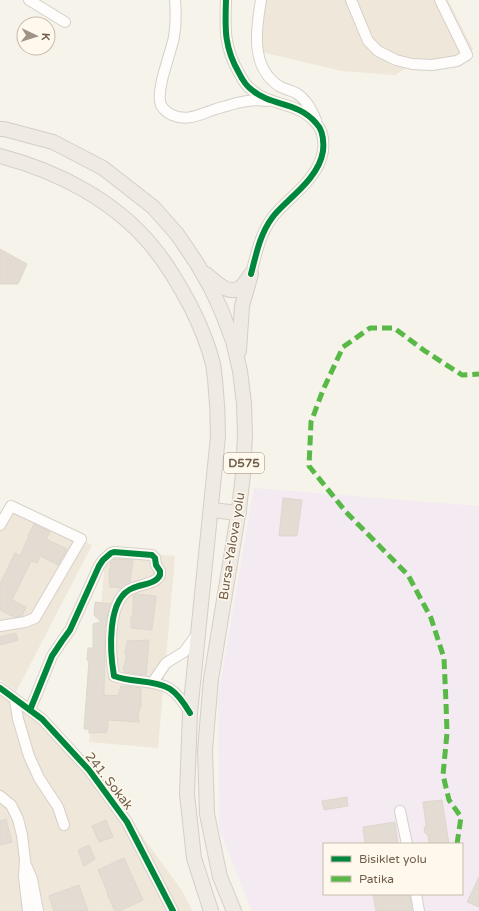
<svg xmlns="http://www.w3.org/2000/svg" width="479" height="911" viewBox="0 0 479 911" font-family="'Varela Round',sans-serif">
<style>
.residential{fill:#efe7d9}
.education{fill:#f4eaf2;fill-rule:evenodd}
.building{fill:#e2dcd2;stroke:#dfd7cd}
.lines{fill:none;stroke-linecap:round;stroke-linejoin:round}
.minor-casing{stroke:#d5d0c9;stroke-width:12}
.highway-casing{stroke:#d5cec7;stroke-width:16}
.minor{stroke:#fefdfc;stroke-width:10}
.highway{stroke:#f0eae4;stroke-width:14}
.quiet{stroke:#58b947;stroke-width:5;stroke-dasharray:10 5;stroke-linecap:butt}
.cycleway-casing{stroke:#fef9ec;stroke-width:8}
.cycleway{stroke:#00873e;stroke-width:6}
.labels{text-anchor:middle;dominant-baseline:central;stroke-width:3;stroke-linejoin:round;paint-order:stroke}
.shield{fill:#fef9ec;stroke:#9c8c7d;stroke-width:1}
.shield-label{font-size:12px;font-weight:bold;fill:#725e4d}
.street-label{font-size:13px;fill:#725e4d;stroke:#fef9ec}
</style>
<rect width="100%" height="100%" fill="#f6f3eb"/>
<g class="residential">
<polygon points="261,0 448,0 473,49 467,55 412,64 395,75 342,71 257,51"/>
<polygon points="8,506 92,545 16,692 0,679 0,523"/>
<polygon points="106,550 175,556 158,748 89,742"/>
<polygon points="0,683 10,697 91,766 183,892 192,911 0,911"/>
</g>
<path class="education" d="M254 488 479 506V911H252L219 829 218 697ZM324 844H462V894H324Z"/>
<g class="building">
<polygon points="0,249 27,264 18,284 0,284"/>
<polygon points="283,498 302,500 297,536 279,536"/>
<polygon points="34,524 50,532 46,539 67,549 58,565 40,556 37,563 31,561 12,600 26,607 22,616 14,617 0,610 0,584 15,553 20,556 29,536 28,536"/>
<polygon points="114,559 133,560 130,582 122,588 110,587 109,575 111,562"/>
<polygon points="136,594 156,596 152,630 131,628 131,616 133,616 133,596"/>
<polygon points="95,602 111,604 108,613 105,627 104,695 118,696 121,686 125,686 140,688 141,689 141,706 138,713 139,722 108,720 108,726 106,733 96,732 96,733 89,733 89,729 84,729 89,661 87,660 88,648 93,648 93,624 101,622 94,615"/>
<polygon points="16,633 18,640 0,645 0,637"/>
<polygon points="149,640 146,675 125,672 125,671 123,670 127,655 125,654 127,641"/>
<polygon points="347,797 348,806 324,810 322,801"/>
<polygon points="442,800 449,844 429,844 428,835 425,833 424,829 426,825 423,802"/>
<polygon points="6,819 12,842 0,845 0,821"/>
<polygon points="106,820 113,837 99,842 92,826"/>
<polygon points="395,822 398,844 365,844 363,827"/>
<polygon points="89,845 95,859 84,866 78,850"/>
<polygon points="124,858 143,900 119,911 115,911 107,894 108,893 98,870"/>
<polygon points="479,877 479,907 467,902"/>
<polygon points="79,885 88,911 54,911 49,896"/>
<polygon points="373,894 410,894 412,911 376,911"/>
</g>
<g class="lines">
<defs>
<g id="minor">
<polyline points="29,0 65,22"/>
<path d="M175 0C176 12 176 25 174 37 171 53 155 91 161 105 163 109 168 113 172 115 188 122 200 114 216 109 232 104 250 98 267 101"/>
<path d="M226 0C225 29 224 47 239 73 242 79 246 86 252 90 272 107 297 101 316 123 323 130 324 141 323 151 320 171 303 187 289 200 283 206 277 211 272 218 260 234 256 255 251 274"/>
<path d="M261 0C256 29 250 67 279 86 284 89 290 90 296 93 306 99 311 109 316 120"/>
<polyline points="351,0 368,41 378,51 396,60 412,64 432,65 457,61 467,55 440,0"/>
<polyline points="0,525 11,506 81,539 35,618 25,622 0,626"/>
<polyline points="153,682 166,663 184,652 197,634"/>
<polyline points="0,688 42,719 89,770 127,822 173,911"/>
<polyline points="15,700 18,719 29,756 39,778 58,807 64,825"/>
<path d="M30 710 52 656 62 641 70 630 99 566 103 560 111 553 114 552 152 555 155 558 156 565 160 571V575C156 584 142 584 133 588 106 598 110 653 114 676 122 679 130 680 139 681 168 684 175 688 190 713"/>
<polyline points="0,796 11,805 18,819 22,835 25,860 24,877 28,911"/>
<polyline points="400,811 407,844"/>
<polyline points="26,865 32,879 38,911"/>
<polyline points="416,894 419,911"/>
</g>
<g id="highway">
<polyline points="0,129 4,129 53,142 103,168 153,207 177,234 196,262 211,288 222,312 233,341 240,371 244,403 245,435 243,474 239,509 211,679 205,750 207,814 220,877 234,911"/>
<path d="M0 156C57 171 114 200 152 246 167 264 180 286 191 307 200 325 208 344 213 364 214 369 214 374 215 379 217 398 218 417 218 436L190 713 187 794 194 858 211 911"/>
<path d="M206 274C215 281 229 297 241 287 245 284 248 278 251 274L242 306 239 351"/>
<polyline points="211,510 239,513"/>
</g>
</defs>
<use href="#minor" class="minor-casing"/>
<use href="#highway" class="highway-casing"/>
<use href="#minor" class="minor"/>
<use href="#highway" class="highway"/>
<polyline class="quiet" points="457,844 461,817 449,800 443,775 447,733 446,703 444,658 431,618 408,575 346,512 309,466 311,422 323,390 343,347 370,328 394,328 425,351 462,375 479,374"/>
<defs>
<g id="cycleway">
<path d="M226 0C225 29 224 47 239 73 242 79 246 86 252 90 272 107 297 101 316 123 323 130 324 141 323 151 320 171 303 187 289 200 283 206 277 211 272 218 260 234 256 255 251 274"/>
<polyline points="0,688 42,719 89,770 127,822 173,911"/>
<path d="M30 710 52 656 62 641 70 630 99 566 103 560 111 553 114 552 152 555 155 558 156 565 160 571V575C156 584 142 584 133 588 106 598 110 653 114 676 122 679 130 680 139 681 168 684 175 688 190 713"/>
</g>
</defs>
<use href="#cycleway" class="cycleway-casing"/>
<use href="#cycleway" class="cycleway"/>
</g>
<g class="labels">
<rect class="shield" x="224" y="453" width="40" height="20" rx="3"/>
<g class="shield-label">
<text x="244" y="463">D575</text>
</g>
<g class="street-label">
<text transform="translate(232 546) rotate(-81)">Bursa-Yalova yolu</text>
<text transform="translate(109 781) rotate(52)">241. Sokak</text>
</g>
</g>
<rect x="323" y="843" width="140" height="52" fill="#fef9ec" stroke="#c6bbac"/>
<rect x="331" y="856" width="20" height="6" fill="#00873e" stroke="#c6bbac"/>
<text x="359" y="863" font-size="12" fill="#725e4d">Bisiklet yolu</text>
<rect x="331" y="876" width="20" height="6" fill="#58b947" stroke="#c6bbac"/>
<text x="359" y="883" font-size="12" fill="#725e4d">Patika</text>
<g transform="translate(36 36) rotate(94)"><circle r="19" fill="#fef9ec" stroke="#c6bbac"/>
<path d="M0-3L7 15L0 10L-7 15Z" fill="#a09284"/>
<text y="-6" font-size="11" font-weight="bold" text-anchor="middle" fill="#725e4d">K</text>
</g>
</svg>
